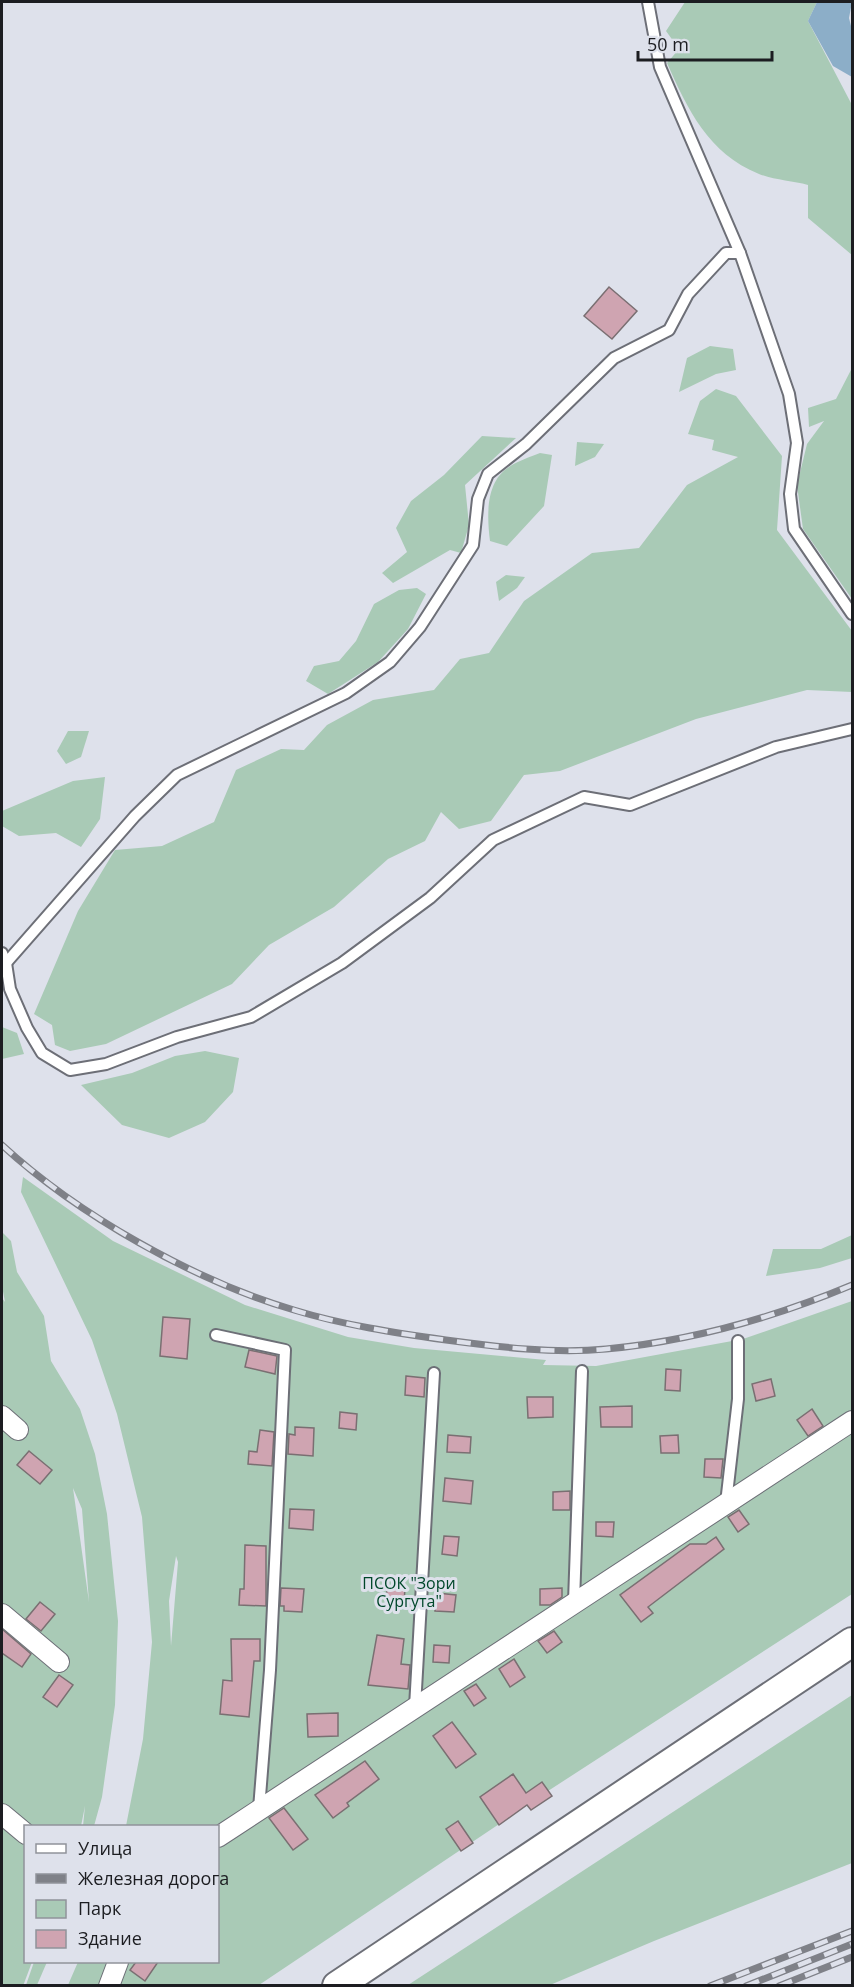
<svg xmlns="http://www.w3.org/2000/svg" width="854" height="1987" viewBox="0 0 854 1987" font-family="'Open Sans',sans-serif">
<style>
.green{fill:#a9cab6;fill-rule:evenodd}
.water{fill:#8caec8}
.building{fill:#cfa4b1;stroke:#7a6f72;stroke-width:1.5}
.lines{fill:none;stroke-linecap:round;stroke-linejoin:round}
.lane-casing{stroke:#6d6f77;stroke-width:14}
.street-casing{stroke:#6d6f77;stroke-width:22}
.secondary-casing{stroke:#6d6f77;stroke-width:32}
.lane{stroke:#fff;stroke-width:10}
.street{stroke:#fff;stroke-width:20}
.secondary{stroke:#fff;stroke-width:28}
.rail-casing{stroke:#7f8188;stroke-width:7}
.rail{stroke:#dee1eb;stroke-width:4.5;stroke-dasharray:14;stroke-linecap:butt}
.labels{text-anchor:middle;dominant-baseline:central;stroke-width:6;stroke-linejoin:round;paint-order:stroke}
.park-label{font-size:16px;fill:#00472a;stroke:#dee1eb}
</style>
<rect width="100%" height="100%" fill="#dee1eb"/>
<g class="green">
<path d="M685 2H817L808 21 852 105V255L808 218V185C793 181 774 180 759 174 708 153 688 110 667 63L679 49 666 31Z"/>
<polygon points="710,346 733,349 736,370 716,374 679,392 687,358"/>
<polygon points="852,368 852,599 803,529 797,485 807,444 824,421 809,427 808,408 836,399"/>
<polygon points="716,389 736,396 782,456 777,530 852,631 852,692 807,690 696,719 560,771 524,775 491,821 459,829 441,812 425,841 388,859 334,907 269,945 232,984 106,1044 70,1051 55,1045 52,1025 34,1014 78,911 115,850 162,846 214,822 236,770 281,749 304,750 327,725 373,700 434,690 460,659 489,653 524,601 592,553 639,548 687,485 738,457 712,450 714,440 688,434 700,401"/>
<polygon points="482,436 516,438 465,485 469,525 461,553 450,550 393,583 382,573 407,552 396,528 411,501 444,475"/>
<polygon points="577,442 604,444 595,457 575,466"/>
<path d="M540 453 552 455 544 506 507 546 490 541C487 517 485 482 509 467 518 461 530 457 540 453Z"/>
<polygon points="506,575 525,577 517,588 499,601 496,582"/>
<polygon points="417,588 426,594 408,629 378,662 328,694 306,681 314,666 339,661 356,641 374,604 399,590"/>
<polygon points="68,731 89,731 81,757 66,764 57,751"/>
<polygon points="105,777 100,819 81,847 56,833 19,836 2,826 2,811 73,781"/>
<polygon points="2,1027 17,1033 24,1054 2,1059"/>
<polygon points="205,1051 239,1058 233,1092 205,1122 169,1138 122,1125 81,1085 132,1073 175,1056"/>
<path d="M23 1177 113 1241 245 1305 348 1337 414 1348 546 1360 543 1365 596 1366 743 1339 852 1301V1594L548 1791 542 1782 526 1793 532 1802 259 1985H68L78 1962H218V1826H126L143 1739 152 1642 142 1517 117 1414 92 1340 21 1192ZM176 1556 178 1562 171 1646 169 1601Z"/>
<path d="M2 1232 11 1241 17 1272 44 1316 51 1361 80 1409 95 1454 107 1514 118 1621 115 1705 102 1797 94 1826H83L85 1806 81 1826H26V1962H32L23 1986 2 1985V1298L5 1302 2 1286ZM73 1488 82 1509 89 1602Z"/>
<polygon points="852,1235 852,1258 820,1268 766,1276 773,1249 821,1249"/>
<polygon points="852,1695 852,1863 654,1941 550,1985 408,1985"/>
<polygon points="34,1962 47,1962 37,1985 26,1985"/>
</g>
<polygon class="water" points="817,2 852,2 849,18 852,30 852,77 833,66 808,21"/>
<g class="building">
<polygon points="609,287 637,311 612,339 584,316"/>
<polygon points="163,1317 190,1319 187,1359 160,1356"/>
<polygon points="249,1350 277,1356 275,1374 245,1367"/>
<polygon points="666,1369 681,1370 680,1391 665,1390"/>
<polygon points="406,1376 425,1378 424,1397 405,1395"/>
<polygon points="771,1379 775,1396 756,1401 752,1384"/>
<polygon points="527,1397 553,1397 553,1417 528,1418"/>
<polygon points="632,1406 632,1427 601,1427 600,1407"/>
<polygon points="812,1409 823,1426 808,1436 797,1420"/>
<polygon points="340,1412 357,1414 356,1430 339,1428"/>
<polygon points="295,1427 314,1428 313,1456 288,1454 289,1434 295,1435"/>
<polygon points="260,1430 274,1432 272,1466 248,1464 249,1451 257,1452"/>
<polygon points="448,1435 471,1437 470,1453 447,1452"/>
<polygon points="678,1435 679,1453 661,1453 660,1436"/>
<polygon points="29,1451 52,1470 40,1484 17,1465"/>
<polygon points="705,1459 723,1459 721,1478 704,1477"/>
<polygon points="445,1478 473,1481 471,1504 443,1501"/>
<polygon points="570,1491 570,1510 553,1510 553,1492"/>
<polygon points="290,1509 314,1510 313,1530 289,1528"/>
<polygon points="739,1510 749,1524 738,1532 728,1517"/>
<polygon points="596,1522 614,1522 613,1537 596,1536"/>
<polygon points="444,1536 459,1537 457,1556 442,1554"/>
<polygon points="716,1537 724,1549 648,1607 653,1613 641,1622 620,1595 690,1544 706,1544"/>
<polygon points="245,1545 266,1546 266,1606 239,1605 240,1589 244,1589"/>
<polygon points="387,1586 405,1587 404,1605 386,1604"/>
<polygon points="281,1588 304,1589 302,1612 284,1611 284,1606 280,1606"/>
<polygon points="562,1588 562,1597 550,1605 540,1605 540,1589"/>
<polygon points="437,1593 456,1595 454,1612 435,1611"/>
<polygon points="40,1602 55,1614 41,1631 26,1619"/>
<polygon points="2,1629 31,1654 22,1667 2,1653"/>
<polygon points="554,1631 562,1642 547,1653 538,1641"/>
<polygon points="377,1635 404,1639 401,1664 410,1665 408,1689 368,1685"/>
<polygon points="231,1639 260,1639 260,1661 254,1661 249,1717 220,1714 223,1680 232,1681"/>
<polygon points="434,1645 450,1646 449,1663 433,1662"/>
<polygon points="514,1659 525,1677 510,1687 499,1669"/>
<polygon points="59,1675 73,1685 57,1707 43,1697"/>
<polygon points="476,1684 486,1698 474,1706 464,1691"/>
<polygon points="338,1713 338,1736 308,1737 307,1714"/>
<polygon points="452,1722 476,1754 456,1768 433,1736"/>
<polygon points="365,1761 379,1779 347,1803 349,1806 333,1818 315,1795"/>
<polygon points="513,1774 526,1793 542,1782 552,1796 531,1810 527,1805 499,1825 480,1797"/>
<polygon points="284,1808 308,1839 293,1850 269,1818"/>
<polygon points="458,1821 473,1843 461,1851 446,1829"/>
<polygon points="136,1962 158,1962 145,1981 130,1970"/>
</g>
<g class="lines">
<defs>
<g id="lane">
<polyline points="648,2 660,67 740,253 789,394 797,443 790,494 794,529 852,614"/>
<polyline points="2,953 6,963 10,989 27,1028 42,1053 70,1070 106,1064 177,1037 251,1017 342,963 430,898 493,840 584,797 630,805 776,747 852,729"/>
<polyline points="6,963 135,816 177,775 346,693 390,662 420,627 473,545 478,499 488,474 526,444 614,358 669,330 688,294 726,253 740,253"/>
<polyline points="216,1335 285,1350 270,1670 259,1809"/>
<polyline points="726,1503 738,1399 738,1341"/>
<polyline points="574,1602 582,1371"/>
<polyline points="415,1707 434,1373"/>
</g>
<g id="street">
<polyline points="2,1416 18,1430"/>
<polyline points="2,1614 59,1662"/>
<polyline points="2,1814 26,1834"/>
<polyline points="218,1837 852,1421"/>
<polyline points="109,1986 118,1962"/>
</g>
<polyline id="secondary" points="337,1986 852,1642"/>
</defs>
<use href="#lane" class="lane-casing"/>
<use href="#street" class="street-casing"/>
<use href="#secondary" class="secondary-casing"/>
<use href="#lane" class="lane"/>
<use href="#street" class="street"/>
<use href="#secondary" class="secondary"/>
<defs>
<g id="rail">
<path d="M2 1145C78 1215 195 1281 294 1310 343 1325 396 1333 446 1340 499 1347 553 1354 606 1349 691 1341 773 1318 852 1285"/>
<polyline points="710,1986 852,1931"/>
<polyline points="746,1986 852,1944"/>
<polyline points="779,1986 852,1957"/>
</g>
</defs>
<use href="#rail" class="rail-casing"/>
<use href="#rail" class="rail"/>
</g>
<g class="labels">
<g class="park-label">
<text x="409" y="1583">ПСОК "Зори<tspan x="409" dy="18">Сургута"</tspan></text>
</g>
</g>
<rect width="854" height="1987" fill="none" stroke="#1c1d21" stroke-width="6"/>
<rect x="24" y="1825" width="195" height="138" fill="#dee1eb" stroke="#90939a" stroke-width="1.5"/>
<rect x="36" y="1844" width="30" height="9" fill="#ffffff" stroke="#90939a" stroke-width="1.5"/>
<text x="78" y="1855" font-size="18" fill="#1c1d21">Улица</text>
<rect x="36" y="1874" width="30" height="9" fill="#7f8188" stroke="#90939a" stroke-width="1.5"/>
<text x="78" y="1885" font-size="18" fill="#1c1d21">Железная дорога</text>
<rect x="36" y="1900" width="30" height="18" fill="#a9cab6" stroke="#90939a" stroke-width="1.5"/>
<text x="78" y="1915" font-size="18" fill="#1c1d21">Парк</text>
<rect x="36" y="1930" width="30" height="18" fill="#cfa4b1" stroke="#90939a" stroke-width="1.5"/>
<text x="78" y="1945" font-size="18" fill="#1c1d21">Здание</text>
<path d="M638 51v9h134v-9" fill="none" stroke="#1c1d21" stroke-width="3"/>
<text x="647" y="51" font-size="18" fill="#1c1d21" stroke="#dee1eb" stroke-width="4.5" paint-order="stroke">50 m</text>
</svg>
